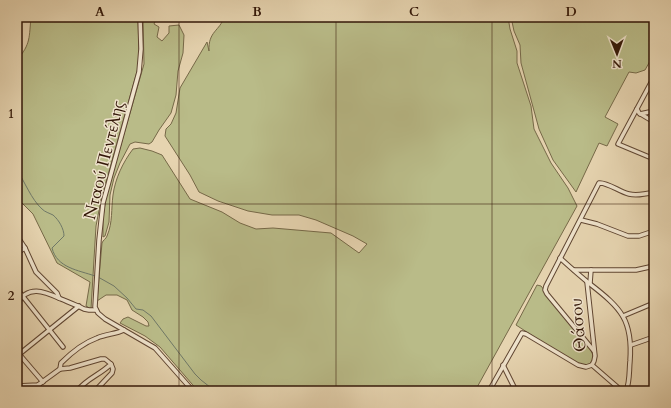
<svg xmlns="http://www.w3.org/2000/svg" width="671" height="408" viewBox="0 0 671 408" font-family="Cardo,serif">
<style>
.green{fill:#b9bb88;stroke:#766948}
.lines{fill:none;stroke-linecap:round;stroke-linejoin:round}
.stream{stroke:#6f7867;stroke-width:1}
.minor-casing{stroke:#604632;stroke-width:5.5}
.minor{stroke:#efe3cc;stroke-width:3.5}
.grid{fill:none;stroke:#331708;stroke-width:1;stroke-opacity:0.55}
.labels{text-anchor:middle;dominant-baseline:central;stroke-width:3;stroke-linejoin:round;paint-order:stroke}
.street-label{font-size:17px;fill:#331708;stroke:#efe3cc}
.neatline{fill:none;stroke:#331708;stroke-width:1.5}
.grid-label{font-size:13px;text-anchor:middle;font-weight:bold;fill:#331708}
</style>
<rect width="100%" height="100%" fill="#e6d4b0"/>
<filter id="stains"><feTurbulence type="fractalNoise" baseFrequency=".005" numOctaves="4"/><feColorMatrix values="0 0 0 0 .2 0 0 0 0 .09 0 0 0 0 .02 0 0 0 .5 -.17"/></filter>
<radialGradient id="worn" r=".72"><stop offset=".6" stop-color="#630" stop-opacity="0"/><stop offset="1" stop-color="#630" stop-opacity=".3"/></radialGradient>
<g class="green">
<path d="M31 17H138L139 54 138 68 101 200 96 226 91 309 86 306 90 282 57 263 33 214 17 198V60C31 44 29 37 31 17Z"/>
<polygon points="143,17 157,17 154,24 159,27 157,37 162,41 169,33 169,26 179,25 184,35 183,53 178,71 176,95 171,113 159,130 152,142 149,144 135,142 130,144 120,163 114,178 110,195 109,222 105,236 103,237 103,217 106,197 144,64"/>
<path d="M224 17H508L510 29 517 51V63L531 106 534 129 551 163 568 188 577 206 475 391H198L160 347 145 336 120 323 123 319 128 317 146 326H149L148 322 143 317 132 310 127 300 117 295H106L97 301 102 243C103 240 106 239 107 236 113 222 111 209 113 195 115 179 123 162 133 149L140 148 152 151 162 155 190 199 222 212 240 223 256 229 273 228 331 233 359 253 367 244 353 236 316 220 299 215H272L248 211 218 201 199 192 190 175 165 136 166 129 171 124 176 113 180 88 207 42 209 51C208 31 220 31 224 17Z"/>
<polygon points="511,17 654,17 654,54 645,70 636,73 629,72 605,117 618,124 607,146 599,143 576,192 553,160 539,129 521,63 520,45 514,31"/>
<path d="M537 285 541 286 589 347C593 354 595 358 590 365L584 367 536 338 516 325Z"/>
</g>
<g class="lines">
<g class="stream">
<path d="M17 170C25 182 31 199 42 209 45 212 49 213 53 215 59 220 64 229 64 236L52 248C57 268 78 270 95 276"/>
<polyline points="98,277 114,286 127,298 136,309 143,310 151,316 195,374 201,380 215,391"/>
</g>
<defs>
<g id="minor">
<polyline points="140,17 141,49 139,72 103,203 99,240 95,307 98,313 105,319 155,348 193,391"/>
<polyline points="654,77 618,144 654,159"/>
<polyline points="637,109 639,113 654,122"/>
<polyline points="640,114 654,111"/>
<polyline points="581,220 597,224 628,236 639,236 654,231"/>
<polyline points="652,232 654,239"/>
<polyline points="17,236 25,248 36,272 57,293 59,298"/>
<polyline points="17,253 25,248"/>
<path d="M560 258C570 267 580 276 590 284 621 308 633 320 630 361 629 371 630 382 626 391"/>
<polyline points="574,270 636,270 654,266"/>
<polyline points="587,282 595,356 594,361 592,365"/>
<polyline points="590,283 591,270"/>
<polyline points="17,289 63,347"/>
<path d="M17 304C28 284 45 292 61 299 68 302 76 305 84 309L89 310H96"/>
<polyline points="623,316 654,303"/>
<polyline points="631,345 654,337"/>
<path d="M594 351 547 294 545 290 546 286 599 183C607 182 620 192 629 194 637 196 646 194 654 192"/>
<polyline points="19,354 43,382"/>
<polyline points="17,356 79,306"/>
<polyline points="503,365 516,391"/>
<polyline points="592,365 622,391"/>
<path d="M60 369 70 368 101 359H105L111 364C100 375 87 378 77 391"/>
<polyline points="38,385 42,391"/>
<path d="M17 386 38 385 60 369 61 363C71 353 83 343 97 338 106 334 116 334 124 330"/>
<polyline points="95,391 112,373 113,369 111,364"/>
<polyline points="489,391 522,333 526,334 578,365 586,367 592,365"/>
</g>
</defs>
<use href="#minor" class="minor-casing"/>
<use href="#minor" class="minor"/>
</g>
<path class="grid" d="M179 17V391M336 17V391M492 17V391M17 204H654"/>
<g class="labels">
<g class="street-label">
<text transform="translate(104 160) rotate(-76)">Νταού Πεντέλης</text>
<text transform="translate(578 325) rotate(-95)">Θάσου</text>
</g>
</g>
<rect width="671" height="408" fill="none" stroke="#e6d4b0" stroke-width="44"/>
<g transform="translate(617 54) rotate(179)" stroke="#efe3cc" stroke-width="3" paint-order="stroke">
<path d="M0-3L7 15L0 10L-7 15Z" fill="#331708"/>
<text y="-6" font-size="11" font-weight="bold" text-anchor="middle" fill="#331708">N</text>
</g>
<rect x="22" y="22" width="627" height="364" class="neatline"/>
<g class="grid-label">
<text x="100" y="16">A</text>
<text x="257" y="16">B</text>
<text x="414" y="16">C</text>
<text x="571" y="16">D</text>
<text x="11" y="118">1</text>
<text x="11" y="300">2</text>
</g>
<rect width="100%" height="100%" filter="url(#stains)"/>
<rect width="100%" height="100%" fill="url(#worn)"/>
</svg>
